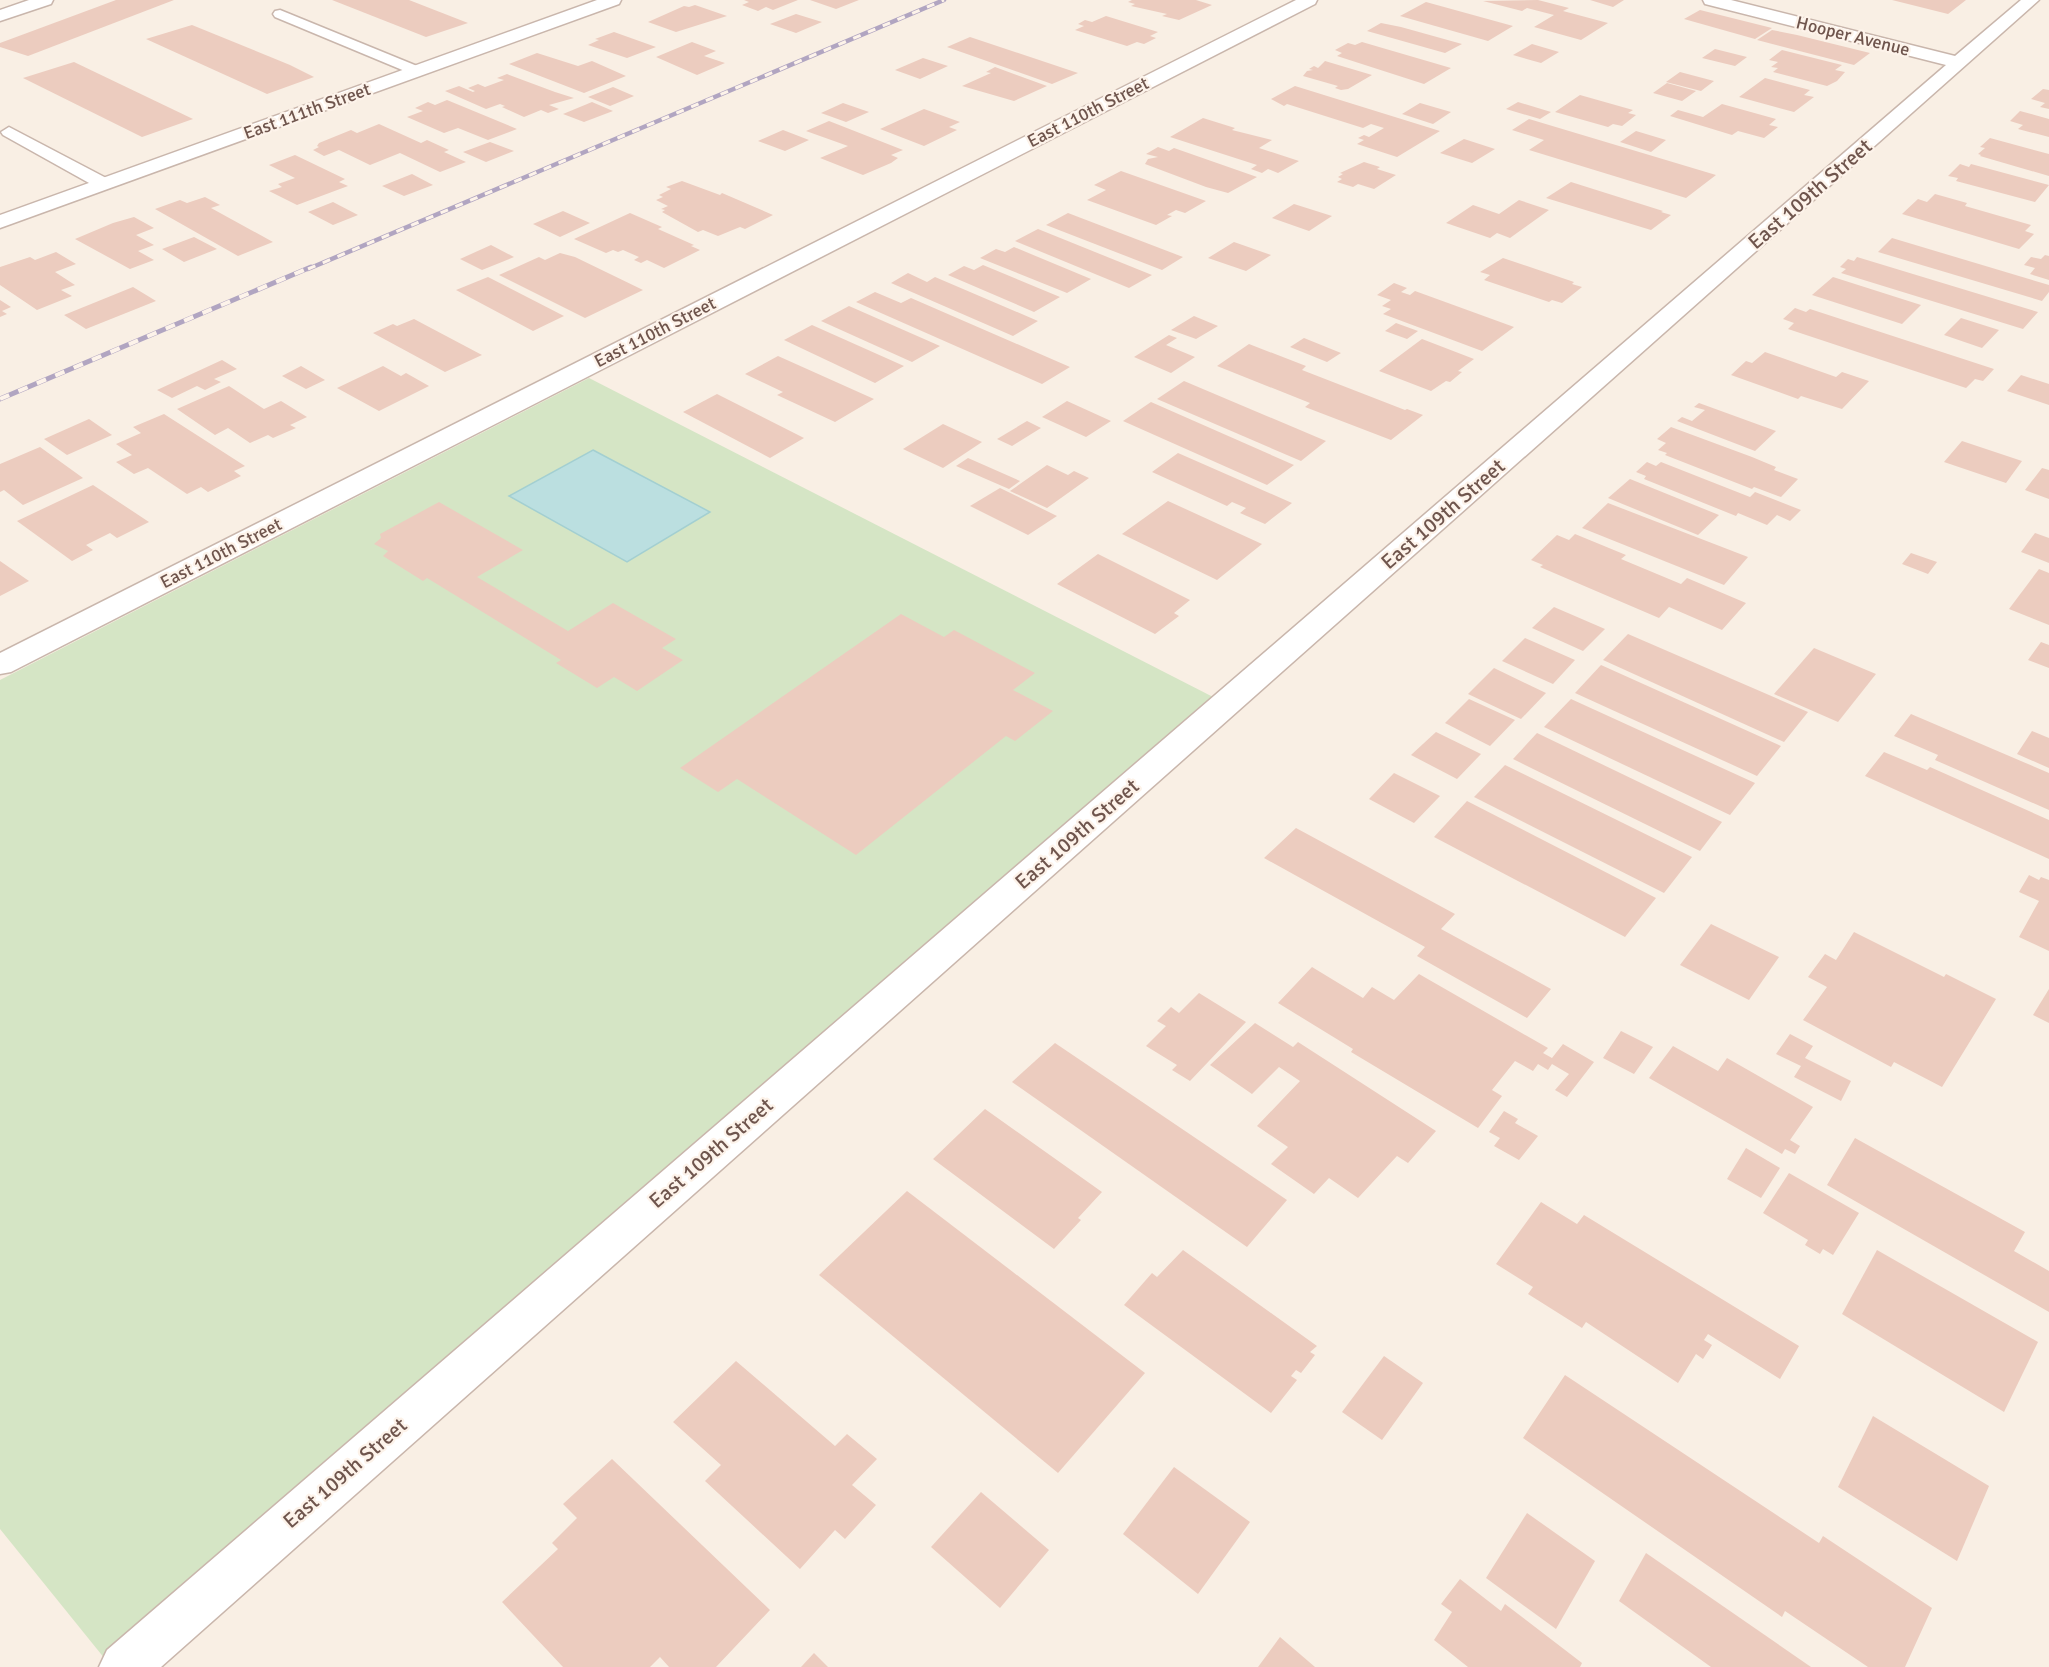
<svg xmlns="http://www.w3.org/2000/svg" width="2049" height="1667" viewBox="0 0 2049 1667" font-family="Signika,sans-serif">
<style>
.green{fill:#d5e5c5}
.water{fill:#bbdfe0;stroke:#a3cfd1;stroke-width:1.5}
.building{fill:#ecccbf}
.lines{fill:none;stroke-linecap:round;stroke-linejoin:round}
.service-casing{stroke:#c9b6ac;stroke-width:3}
.minor-casing{stroke:#c9b6ac;stroke-width:3}
.service{fill:#fff;fill-rule:evenodd}
.minor{fill:#fff;fill-rule:evenodd}
.rail-far1-casing{stroke:#b1a5c1;stroke-width:4.5}
.rail-casing{stroke:#b1a5c1;stroke-width:5}
.rail-far1{stroke:#fdf3ea;stroke-width:3;stroke-dasharray:8;stroke-linecap:butt}
.rail{stroke:#fdf3ea;stroke-width:4;stroke-dasharray:10;stroke-linecap:butt}
.labels{text-anchor:middle;dominant-baseline:central;stroke-width:4.5;stroke-linejoin:round;paint-order:stroke}
.far-street-label{font-size:18px;fill:#6f554d;stroke:#fdf3ea}
.street-label{font-size:21px;fill:#6f554d;stroke:#fdf3ea}
</style>
<rect width="100%" height="100%" fill="#f9efe4"/>
<polygon class="green" points="589,378 1217,699 105,1659 0,1529 0,680"/>
<polygon class="water" points="593,450 710,512 627,562 509,496"/>
<g class="building">
<polygon points="116,0 174,0 28,56 0,47 0,43"/>
<polygon points="332,0 409,0 468,23 426,37"/>
<polygon points="744,0 798,0 773,10 766,7 758,11 742,5 749,2"/>
<polygon points="810,0 859,0 836,9"/>
<polygon points="1132,0 1196,0 1212,5 1179,20 1162,16 1167,14 1131,6 1135,4 1128,2"/>
<polygon points="1538,0 1569,8 1563,11 1608,23 1581,40 1534,27 1554,15 1527,8 1522,11 1483,1"/>
<polygon points="1590,0 1624,0 1613,7"/>
<polygon points="1892,0 1966,0 1948,14"/>
<polygon points="1426,2 1513,26 1488,41 1400,16"/>
<polygon points="695,5 727,16 676,32 648,22 684,6 689,7"/>
<polygon points="1700,10 1772,28 1755,39 1684,19"/>
<polygon points="796,14 822,22 796,33 770,24"/>
<polygon points="1106,16 1158,32 1150,36 1156,38 1144,44 1137,42 1127,46 1075,30 1084,26 1078,24 1085,20 1092,22"/>
<polygon points="1381,23 1401,27 1462,44 1445,53 1367,31"/>
<polygon points="192,25 290,65 314,77 267,94 146,39"/>
<polygon points="1772,30 1797,35 1870,53 1854,65 1757,40"/>
<polygon points="614,32 656,47 627,58 588,45 599,40 595,39"/>
<polygon points="970,37 1078,73 1052,84 947,47"/>
<polygon points="692,42 716,51 704,56 725,63 697,75 656,57"/>
<polygon points="1362,42 1451,68 1424,84 1337,56 1342,53 1335,50 1348,43 1355,45"/>
<polygon points="1532,44 1559,52 1541,63 1513,55"/>
<polygon points="1715,49 1747,57 1735,66 1702,58"/>
<polygon points="1782,50 1842,65 1835,70 1845,72 1837,81 1827,86 1773,72 1778,68 1771,67 1778,62 1769,60"/>
<polygon points="537,53 578,66 592,61 626,76 584,93 509,64"/>
<polygon points="923,58 948,66 920,79 895,70"/>
<polygon points="1325,61 1372,75 1348,89 1341,90 1335,88 1338,86 1303,76 1307,71 1313,70 1309,69 1314,66 1318,68"/>
<polygon points="74,62 193,119 142,137 23,78"/>
<polygon points="995,67 1047,86 1014,101 962,86 991,73 986,72"/>
<polygon points="1680,72 1714,81 1701,91 1666,82"/>
<polygon points="507,74 555,92 574,98 549,105 559,109 548,113 541,110 524,117 502,107 505,106 500,104 486,109 445,91 459,86 473,92 475,91 468,88 478,84 485,87 504,80 497,78"/>
<polygon points="1765,78 1810,90 1804,95 1814,97 1794,112 1739,97"/>
<polygon points="1667,83 1696,91 1682,101 1653,93"/>
<polygon points="1295,86 1440,131 1397,157 1357,144 1364,140 1358,138 1364,135 1369,137 1384,128 1371,124 1363,128 1287,104 1284,106 1271,99"/>
<polygon points="613,87 634,96 610,106 588,97"/>
<polygon points="2043,89 2049,90 2049,109 2040,107 2045,103 2031,99"/>
<polygon points="1580,95 1633,110 1628,113 1636,115 1622,126 1613,124 1608,127 1555,112"/>
<polygon points="447,100 517,129 488,140 458,128 444,133 407,117 423,111 415,108 428,102 435,105"/>
<polygon points="592,102 613,111 584,122 563,114"/>
<polygon points="1518,102 1551,112 1540,119 1506,109"/>
<polygon points="843,103 869,112 846,122 821,113"/>
<polygon points="1420,103 1451,112 1433,124 1402,114"/>
<polygon points="1722,104 1776,119 1769,125 1778,127 1764,138 1738,131 1732,135 1670,116 1678,110 1703,117"/>
<polygon points="924,109 960,122 949,127 957,130 924,146 880,129"/>
<polygon points="2020,111 2049,119 2049,137 2018,129 2023,125 2010,121"/>
<polygon points="1203,118 1235,128 1232,130 1272,140 1259,148 1299,161 1278,173 1268,169 1262,173 1251,169 1257,165 1170,137"/>
<polygon points="1529,119 1716,175 1686,198 1529,150 1544,140 1512,130"/>
<polygon points="829,121 903,150 891,155 898,158 891,163 863,175 820,158 848,146 806,131"/>
<polygon points="379,124 421,143 427,140 449,150 444,152 466,162 440,172 400,153 370,165 339,150 324,156 313,150 319,147 317,146 319,143 351,130 357,133"/>
<polygon points="783,130 809,140 785,151 758,141"/>
<polygon points="1636,131 1666,140 1651,152 1620,142"/>
<polygon points="1990,138 2049,154 2049,176 1980,156 1981,155 1978,154 1985,148 1980,147"/>
<polygon points="1464,139 1495,149 1472,163 1440,153"/>
<polygon points="490,142 514,151 486,162 463,152"/>
<polygon points="1158,147 1169,151 1174,148 1257,177 1228,193 1206,187 1145,164 1148,159 1158,157 1146,154"/>
<polygon points="295,155 345,179 339,182 348,186 297,205 269,191 282,187 278,184 295,178 269,165"/>
<polygon points="1364,162 1380,167 1377,169 1396,175 1374,189 1358,184 1353,187 1337,182 1342,179 1338,177 1343,174 1340,173"/>
<polygon points="1960,164 1969,167 1971,164 2049,185 2035,202 1956,181 1958,178 1948,176"/>
<polygon points="1121,171 1206,201 1185,213 1176,210 1167,215 1172,216 1156,225 1087,200 1106,190 1094,185"/>
<polygon points="412,174 433,185 404,196 382,186"/>
<polygon points="682,181 720,195 722,193 773,215 745,229 740,227 718,236 703,230 698,232 662,212 665,210 661,209 668,206 656,200 663,197 659,195 671,189 666,187"/>
<polygon points="1571,182 1663,211 1661,212 1671,215 1651,230 1546,198"/>
<polygon points="1935,194 1967,203 1965,206 2031,225 2025,231 2034,234 2019,249 1902,214 1918,199 1927,202"/>
<polygon points="205,197 220,205 211,208 273,242 238,256 155,209 180,200 187,203"/>
<polygon points="1519,200 1549,210 1510,238 1497,233 1490,238 1446,223 1473,205 1499,214"/>
<polygon points="333,202 358,215 333,225 308,212"/>
<polygon points="1294,204 1332,216 1309,231 1272,218"/>
<polygon points="563,211 590,223 560,237 533,224"/>
<polygon points="630,213 662,227 658,229 694,245 691,246 700,250 664,268 647,260 641,263 634,260 639,257 623,250 618,252 613,250 606,253 574,239"/>
<polygon points="1068,213 1183,257 1162,270 1046,225"/>
<polygon points="134,217 154,228 136,235 154,245 138,251 154,260 130,269 75,239 113,223"/>
<polygon points="1038,229 1152,275 1129,288 1015,241"/>
<polygon points="194,237 217,249 184,262 162,249"/>
<polygon points="1892,238 2049,285 2049,292 2042,301 1878,252"/>
<polygon points="1234,242 1271,255 1246,271 1208,258"/>
<polygon points="491,245 514,257 482,270 460,259"/>
<polygon points="1014,247 1091,279 1067,293 980,258 996,249 1005,252"/>
<polygon points="56,252 76,264 55,272 75,285 61,290 72,296 37,310 0,285 0,267 30,257 35,260"/>
<polygon points="560,253 575,257 643,290 585,318 499,275 539,257 545,260"/>
<polygon points="2045,255 2049,256 2049,280 2030,274 2035,268 2024,265 2031,257 2041,259"/>
<polygon points="1857,257 2038,312 2023,329 1841,273 1846,269 1840,267 1848,259 1854,261"/>
<polygon points="1503,258 1574,282 1572,284 1582,287 1562,303 1552,300 1549,302 1484,280 1490,275 1480,272"/>
<polygon points="983,265 1060,297 1034,312 948,275 964,266 974,270"/>
<polygon points="908,273 927,282 935,277 1038,321 1013,336 891,283"/>
<polygon points="488,277 564,316 533,331 456,290"/>
<polygon points="1833,277 1921,305 1902,324 1812,295"/>
<polygon points="1394,283 1407,288 1401,292 1410,295 1415,291 1514,327 1482,351 1383,314 1391,309 1382,306 1391,300 1377,295"/>
<polygon points="133,287 156,301 86,329 64,315"/>
<polygon points="875,292 901,303 911,298 1070,367 1042,384 856,302"/>
<polygon points="0,300 11,307 2,311 7,314 0,317"/>
<polygon points="849,306 940,346 912,362 821,321"/>
<polygon points="1795,308 1806,312 1810,309 1994,369 1983,381 1975,379 1966,388 1788,329 1794,323 1783,319"/>
<polygon points="1194,316 1218,326 1196,339 1171,330"/>
<polygon points="1961,318 1999,330 1982,348 1944,335"/>
<polygon points="414,319 482,355 445,372 373,333 393,324 397,326"/>
<polygon points="1396,323 1418,331 1407,339 1385,331"/>
<polygon points="812,325 904,366 875,383 784,340"/>
<polygon points="1169,335 1177,338 1166,345 1195,357 1171,373 1134,357"/>
<polygon points="1304,338 1341,353 1327,362 1290,347"/>
<polygon points="1422,339 1474,359 1458,371 1462,372 1450,382 1446,381 1431,391 1379,371"/>
<polygon points="1249,344 1306,366 1302,370 1405,410 1407,409 1423,415 1391,440 1305,407 1310,403 1217,366"/>
<polygon points="1765,352 1836,377 1842,372 1869,381 1842,409 1801,396 1798,399 1731,375 1746,361 1752,363"/>
<polygon points="778,356 874,399 835,422 777,395 783,392 745,374"/>
<polygon points="222,360 237,369 214,379 221,382 205,390 197,386 172,398 157,390"/>
<polygon points="301,366 325,380 306,389 282,376"/>
<polygon points="383,366 401,376 406,373 429,386 379,411 337,388"/>
<polygon points="2021,375 2049,384 2049,405 2007,391"/>
<polygon points="1184,381 1326,441 1301,461 1157,399"/>
<polygon points="229,386 264,409 281,401 307,417 290,425 296,428 273,438 268,435 250,443 228,428 215,435 177,409"/>
<polygon points="717,394 804,438 770,458 683,412"/>
<polygon points="1067,401 1111,421 1086,437 1042,417"/>
<polygon points="1151,402 1294,465 1267,485 1123,421"/>
<polygon points="1699,403 1776,431 1755,451 1677,421 1682,417 1692,421 1705,410 1694,407"/>
<polygon points="164,414 245,466 234,471 241,476 208,492 201,487 187,494 148,468 134,474 116,462 132,455 116,444 141,433 133,427"/>
<polygon points="89,419 112,435 67,455 44,439"/>
<polygon points="1027,421 1041,428 1012,446 997,439"/>
<polygon points="943,424 982,442 943,468 903,449"/>
<polygon points="1671,427 1752,457 1776,467 1774,470 1798,479 1781,497 1754,487 1752,489 1665,455 1667,453 1658,450 1666,443 1657,439"/>
<polygon points="1962,441 2022,461 2006,483 1944,462"/>
<polygon points="40,447 83,478 23,505 4,490 0,492 0,464"/>
<polygon points="1178,453 1292,503 1265,524 1240,513 1246,508 1232,502 1227,506 1152,472"/>
<polygon points="968,458 1020,481 1009,489 956,466"/>
<polygon points="1647,462 1656,466 1661,462 1750,497 1755,492 1801,510 1790,521 1777,515 1767,525 1738,513 1736,516 1644,479 1646,476 1636,472"/>
<polygon points="1047,465 1068,475 1074,471 1089,478 1047,508 1010,491"/>
<polygon points="2042,468 2049,470 2049,499 2025,490"/>
<polygon points="1630,479 1719,515 1698,535 1608,498"/>
<polygon points="93,485 149,522 117,538 110,533 86,545 93,550 72,561 17,521"/>
<polygon points="1000,488 1057,516 1028,535 970,506"/>
<polygon points="1168,501 1262,544 1217,580 1122,534"/>
<polygon points="439,502 523,550 477,577 568,631 613,603 676,639 662,648 683,660 637,691 614,677 597,688 556,663 561,660 427,578 423,581 383,556 388,551 374,544 381,538 380,534"/>
<polygon points="1608,503 1748,557 1724,585 1582,528"/>
<polygon points="2035,533 2049,538 2049,563 2021,552"/>
<polygon points="1575,534 1626,555 1621,559 1681,584 1687,578 1746,603 1722,630 1669,607 1659,618 1540,567 1543,565 1531,560 1557,535 1569,540"/>
<polygon points="1911,553 1937,562 1928,574 1902,564"/>
<polygon points="1098,554 1190,600 1174,613 1179,616 1155,634 1057,584"/>
<polygon points="0,561 29,581 0,596"/>
<polygon points="2039,569 2049,573 2049,625 2009,609"/>
<polygon points="1554,607 1605,629 1583,651 1532,628"/>
<polygon points="901,614 944,637 954,630 1035,673 1013,690 1053,711 1015,741 1006,736 856,855 737,779 718,792 680,768"/>
<polygon points="1628,634 1808,712 1784,742 1603,660"/>
<polygon points="1525,638 1575,660 1553,684 1502,661"/>
<polygon points="2041,642 2049,645 2049,668 2028,660"/>
<polygon points="1814,648 1876,674 1838,722 1774,694"/>
<polygon points="1601,665 1781,746 1757,776 1575,693"/>
<polygon points="1494,668 1546,693 1521,719 1468,694"/>
<polygon points="1469,699 1515,720 1490,746 1445,723"/>
<polygon points="1571,699 1755,783 1730,815 1544,727"/>
<polygon points="1911,714 2049,773 2049,810 1935,760 1938,755 1894,736"/>
<polygon points="2032,731 2049,738 2049,768 2017,754"/>
<polygon points="1436,732 1481,754 1457,779 1411,755"/>
<polygon points="1537,733 1722,822 1700,851 1513,759"/>
<polygon points="1884,752 1927,770 1930,767 2049,820 2049,859 1865,776"/>
<polygon points="1505,765 1692,857 1664,893 1474,797"/>
<polygon points="1394,773 1440,796 1414,823 1369,799"/>
<polygon points="1467,801 1656,898 1625,937 1434,837"/>
<polygon points="1296,828 1455,914 1441,929 1551,989 1527,1018 1417,956 1425,947 1264,858"/>
<polygon points="2029,875 2039,880 2041,877 2049,880 2049,951 2019,937 2039,901 2019,892"/>
<polygon points="1711,924 1779,957 1749,1000 1680,965"/>
<polygon points="1854,932 1944,977 1946,974 1996,999 1942,1087 1894,1062 1891,1067 1803,1020 1827,987 1808,977 1825,954 1836,960"/>
<polygon points="1312,967 1363,998 1372,987 1394,1000 1419,974 1548,1048 1543,1053 1552,1058 1563,1044 1594,1062 1567,1097 1555,1090 1569,1074 1552,1064 1548,1070 1538,1064 1533,1071 1515,1061 1492,1090 1502,1096 1478,1128 1351,1052 1353,1049 1278,1003"/>
<polygon points="2049,989 2049,1023 2033,1015"/>
<polygon points="1199,993 1246,1022 1190,1081 1172,1070 1177,1065 1146,1046 1166,1026 1157,1021 1171,1007 1179,1013"/>
<polygon points="1255,1023 1293,1047 1298,1042 1436,1131 1408,1163 1397,1156 1358,1198 1329,1178 1314,1194 1271,1164 1288,1147 1257,1126 1300,1081 1279,1067 1252,1094 1210,1065"/>
<polygon points="1621,1031 1653,1047 1634,1074 1603,1058"/>
<polygon points="1790,1034 1813,1046 1805,1058 1851,1081 1841,1101 1794,1077 1801,1066 1776,1054"/>
<polygon points="1055,1043 1287,1200 1247,1247 1012,1082"/>
<polygon points="1673,1046 1718,1071 1727,1058 1813,1107 1790,1140 1800,1146 1795,1154 1785,1149 1782,1154 1649,1078"/>
<polygon points="985,1109 1102,1192 1078,1218 1081,1220 1054,1249 933,1159"/>
<polygon points="1504,1111 1518,1119 1515,1123 1538,1136 1519,1160 1494,1146 1500,1138 1489,1132"/>
<polygon points="1855,1138 2025,1232 2014,1251 2049,1271 2049,1312 1827,1185"/>
<polygon points="1746,1148 1780,1168 1761,1198 1727,1179"/>
<polygon points="1789,1173 1859,1213 1833,1255 1823,1249 1820,1254 1805,1245 1808,1240 1763,1213"/>
<polygon points="907,1191 1145,1373 1058,1473 819,1275"/>
<polygon points="1541,1202 1577,1224 1584,1215 1799,1346 1780,1379 1708,1334 1704,1340 1712,1345 1703,1359 1696,1354 1678,1383 1586,1322 1582,1328 1528,1294 1533,1287 1496,1264"/>
<polygon points="1183,1250 1317,1346 1310,1352 1315,1355 1301,1373 1296,1370 1291,1376 1297,1380 1271,1413 1124,1305 1152,1273 1157,1277"/>
<polygon points="1877,1250 2038,1342 2004,1412 1842,1314"/>
<polygon points="1384,1356 1423,1383 1382,1440 1342,1412"/>
<polygon points="736,1361 835,1446 847,1434 877,1459 852,1485 876,1505 845,1539 835,1530 800,1569 705,1481 721,1465 673,1422"/>
<polygon points="1565,1375 1819,1543 1823,1536 1932,1608 1905,1667 1868,1667 1785,1611 1782,1617 1523,1438"/>
<polygon points="1873,1416 1989,1486 1957,1561 1838,1487"/>
<polygon points="612,1459 770,1610 716,1667 669,1667 660,1657 650,1667 563,1667 502,1602 558,1549 552,1543 577,1518 563,1504"/>
<polygon points="1174,1467 1250,1522 1198,1594 1123,1534"/>
<polygon points="981,1492 1049,1550 1000,1608 931,1547"/>
<polygon points="1527,1513 1595,1561 1556,1629 1486,1578"/>
<polygon points="1646,1553 1811,1667 1711,1667 1619,1601"/>
<polygon points="1460,1579 1501,1611 1505,1604 1582,1663 1580,1667 1468,1667 1434,1640 1452,1612 1441,1604"/>
<polygon points="1280,1637 1315,1667 1258,1667"/>
<polygon points="814,1653 828,1667 801,1667"/>
</g>
<g class="lines">
<defs>
<g id="service">
<polygon points="280,10 422,68 425,71 417,76 412,74 275,17 273,14 275,11"/>
<polygon points="9,127 110,180 112,184 104,189 98,188 3,135 1,132"/>
</g>
<g id="minor">
<polygon points="29,0 53,0 51,4 0,21 0,10"/>
<polygon points="597,0 621,0 619,4 0,228 0,215"/>
<polygon points="1296,0 1317,0 1315,4 11,672 0,674 0,653"/>
<polygon points="1703,0 1731,0 1955,56 2021,0 2039,0 161,1667 99,1667 107,1650 1946,65 1705,4"/>
</g>
</defs>
<use href="#service" class="service-casing"/>
<use href="#minor" class="minor-casing"/>
<use href="#service" class="service"/>
<use href="#minor" class="minor"/>
<defs>
<polyline id="rail-far1" points="308,269 944,0"/>
<polyline id="rail" points="0,399 311,267"/>
</defs>
<use href="#rail-far1" class="rail-far1-casing"/>
<use href="#rail" class="rail-casing"/>
<use href="#rail-far1" class="rail-far1"/>
<use href="#rail" class="rail"/>
</g>
<g class="labels">
<g class="far-street-label">
<text transform="translate(1853 36) rotate(14)">Hooper Avenue</text>
<text transform="translate(307 111) rotate(-20)">East 111th Street</text>
<text transform="translate(1088 112) rotate(-27)">East 110th Street</text>
<text transform="translate(655 332) rotate(-27)">East 110th Street</text>
<text transform="translate(221 553) rotate(-27)">East 110th Street</text>
</g>
<g class="street-label">
<text transform="translate(1810 194) rotate(-41)">East 109th Street</text>
<text transform="translate(1443 514) rotate(-41)">East 109th Street</text>
<text transform="translate(1077 834) rotate(-41)">East 109th Street</text>
<text transform="translate(711 1153) rotate(-41)">East 109th Street</text>
<text transform="translate(345 1473) rotate(-41)">East 109th Street</text>
</g>
</g>
</svg>
